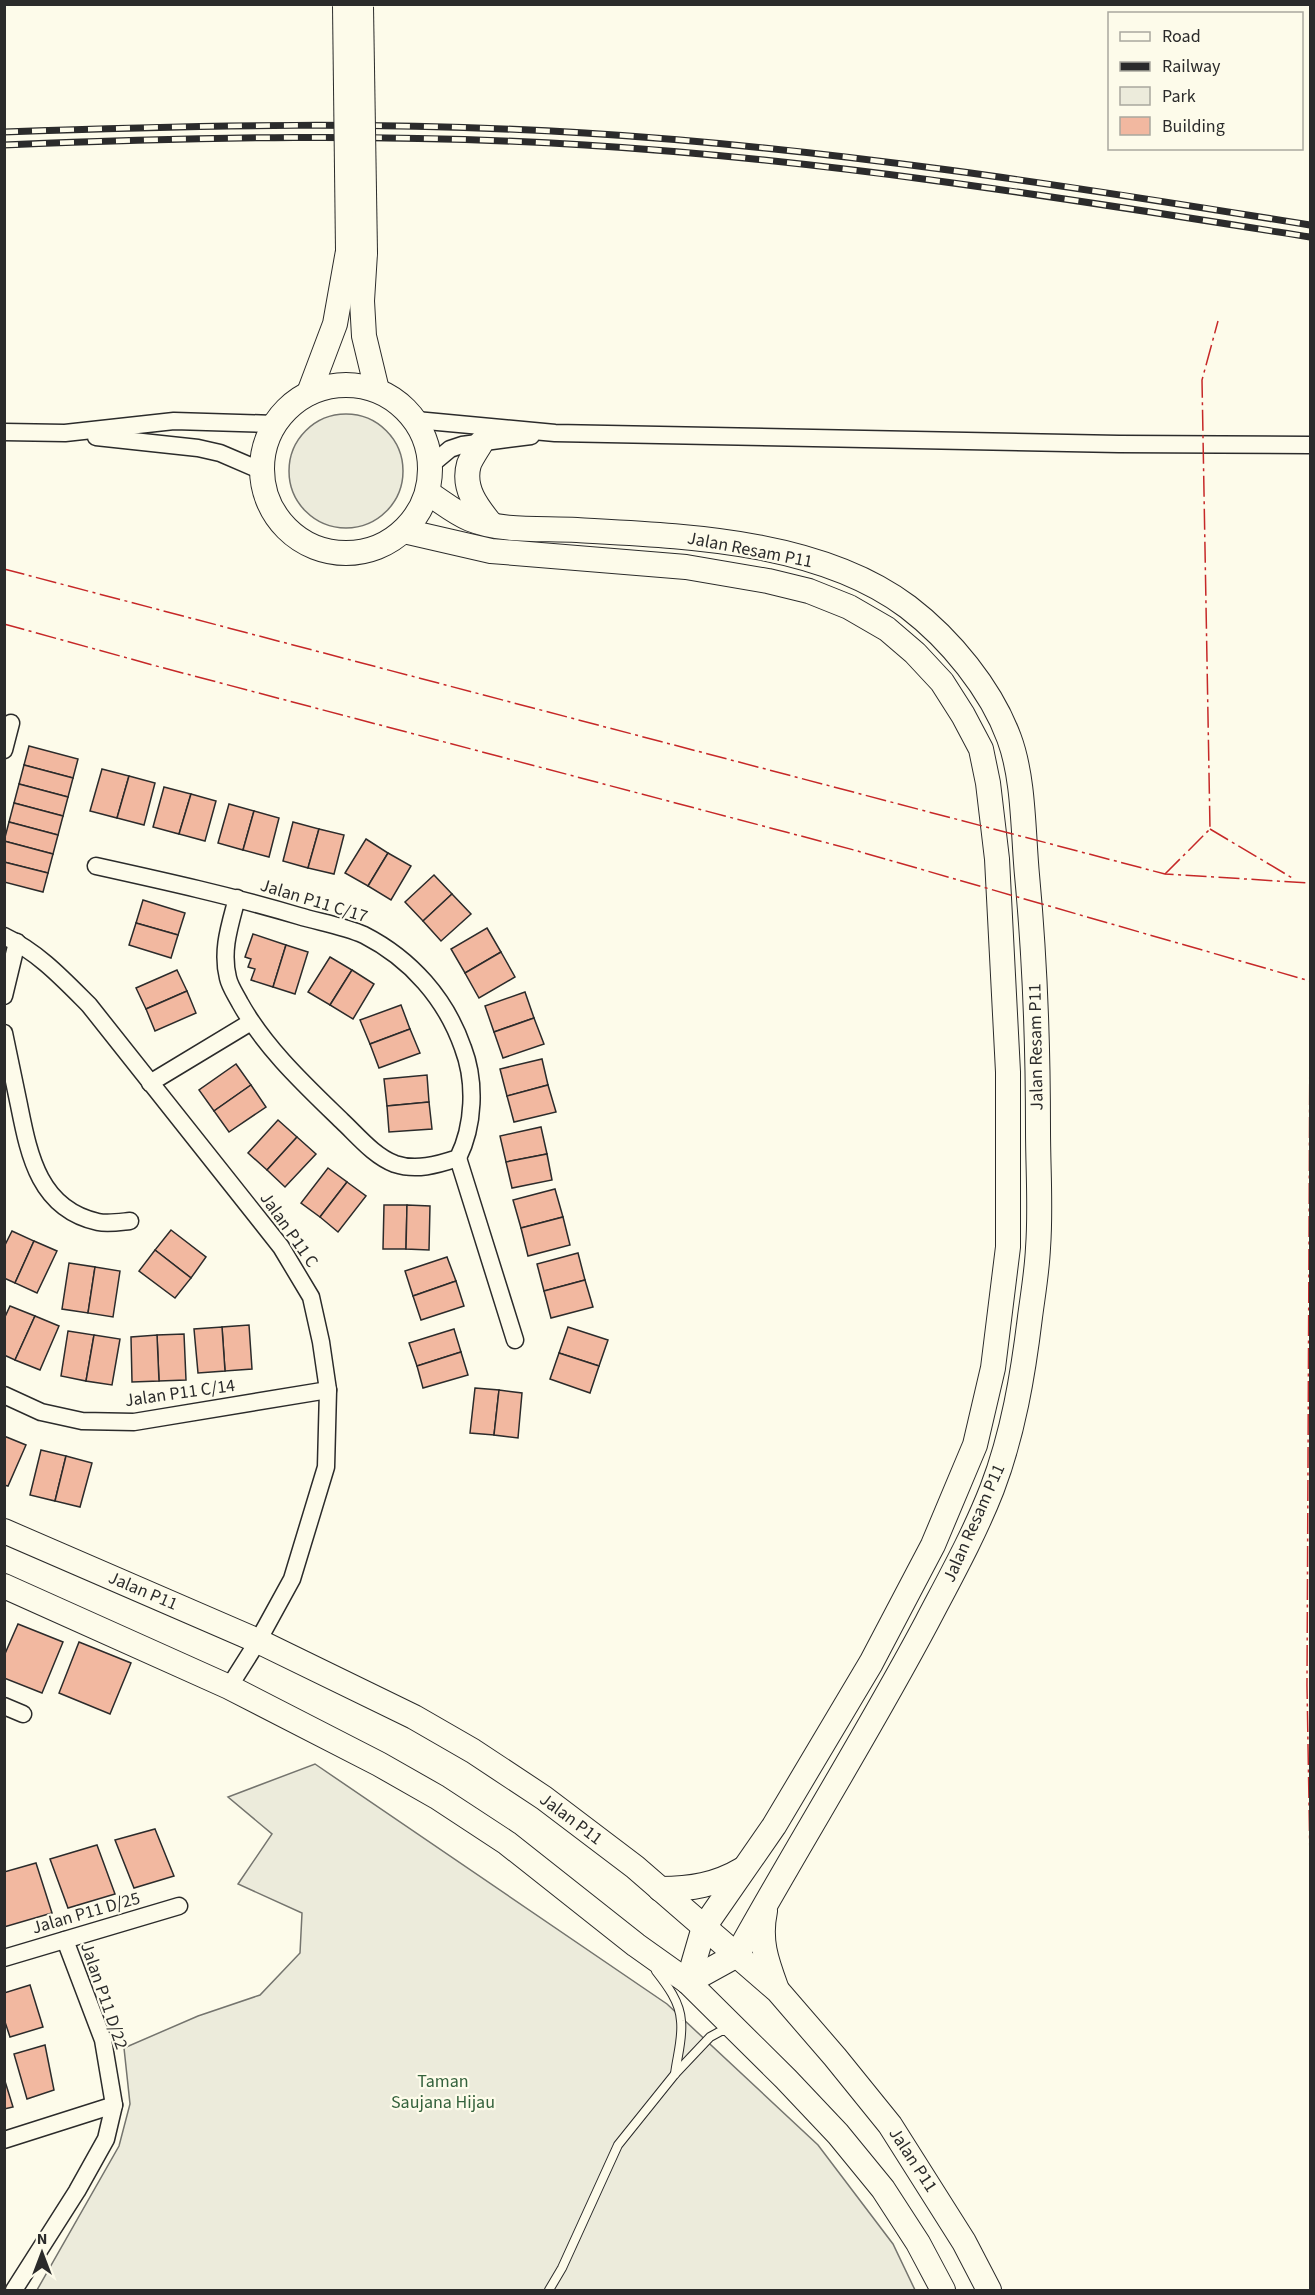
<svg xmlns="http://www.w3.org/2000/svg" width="1315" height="2295" viewBox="0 0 1315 2295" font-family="'Source Sans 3',sans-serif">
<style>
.green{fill:#ecebdb;stroke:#74746e;stroke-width:1.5}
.building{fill:#f2b8a0;stroke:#2b2b2b;stroke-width:1.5}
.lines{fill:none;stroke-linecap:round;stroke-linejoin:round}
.lane-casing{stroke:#2b2b2b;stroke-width:10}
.street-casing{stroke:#2b2b2b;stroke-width:19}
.secondary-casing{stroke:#2b2b2b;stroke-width:26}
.lane{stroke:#fdfbea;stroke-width:8}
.street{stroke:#fdfbea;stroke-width:16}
.secondary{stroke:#fdfbea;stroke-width:24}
.rail-casing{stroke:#2b2b2b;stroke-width:7}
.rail{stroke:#fdfbea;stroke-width:4.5;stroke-dasharray:14;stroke-linecap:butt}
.secondary-bridge-casing{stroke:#2b2b2b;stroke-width:26;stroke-linecap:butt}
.secondary-bridge{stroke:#fdfbea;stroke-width:24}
.power{stroke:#c62828;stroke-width:1.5;stroke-dasharray:21 4.5 3 4.5;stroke-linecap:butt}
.labels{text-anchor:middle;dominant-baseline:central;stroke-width:4.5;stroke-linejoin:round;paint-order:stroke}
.street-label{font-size:18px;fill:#2b2b2b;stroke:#fdfbea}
.park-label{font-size:18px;fill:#34623c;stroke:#fdfbea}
</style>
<rect width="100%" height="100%" fill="#fdfbea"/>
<g class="green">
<circle cx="346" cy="471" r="57"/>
<polygon points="315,1764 667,2004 818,2145 893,2244 915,2290 37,2290 119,2146 130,2104 124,2048 198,2016 260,1995 300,1953 302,1913 238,1884 272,1834 228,1797"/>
</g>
<g class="building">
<polygon points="29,746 78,759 73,778 24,765"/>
<polygon points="24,765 73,778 68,797 19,784"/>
<polygon points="102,769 129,776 117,818 90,811"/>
<polygon points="129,776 155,783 144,825 117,818"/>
<polygon points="19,784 68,797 63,816 14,803"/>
<polygon points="164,787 191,794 179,834 153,827"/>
<polygon points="191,794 216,801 205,841 179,834"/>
<polygon points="14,803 63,816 58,835 9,822"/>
<polygon points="229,804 254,811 243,850 218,843"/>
<polygon points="254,811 279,818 269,857 243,850"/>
<polygon points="9,822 58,835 53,854 4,841"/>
<polygon points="293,822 319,829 308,868 283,861"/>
<polygon points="319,829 344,835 334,874 308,868"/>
<polygon points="366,839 388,853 368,886 345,873"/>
<polygon points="4,841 53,854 48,873 4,862"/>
<polygon points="388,853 411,866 391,900 368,886"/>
<polygon points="4,862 48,873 43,892 4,882"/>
<polygon points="434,875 452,894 423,921 405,902"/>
<polygon points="452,894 471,914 441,941 423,921"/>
<polygon points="143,900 185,913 178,935 136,923"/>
<polygon points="136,923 178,935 171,958 129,945"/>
<polygon points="487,928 501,952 465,973 451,949"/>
<polygon points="253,934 286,945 273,987 251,980 255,969 248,967 251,959 245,957"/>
<polygon points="286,945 308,952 295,994 273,987"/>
<polygon points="501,952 515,977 479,998 465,973"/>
<polygon points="330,957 352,970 330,1005 308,992"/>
<polygon points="177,970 187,991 146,1009 136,988"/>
<polygon points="352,970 374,984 353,1019 330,1005"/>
<polygon points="187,991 196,1013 155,1031 146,1009"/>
<polygon points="525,992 534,1018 494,1032 485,1006"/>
<polygon points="401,1005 410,1029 370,1044 360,1020"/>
<polygon points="534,1018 544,1044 503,1058 494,1032"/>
<polygon points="410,1029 420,1053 379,1068 370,1044"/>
<polygon points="542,1059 548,1085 507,1096 500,1069"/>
<polygon points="236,1064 251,1085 214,1111 199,1090"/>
<polygon points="427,1075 429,1102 387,1106 384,1079"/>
<polygon points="251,1085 266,1107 229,1132 214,1111"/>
<polygon points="548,1085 556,1112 514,1122 507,1096"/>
<polygon points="429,1102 432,1129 389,1132 387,1106"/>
<polygon points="278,1120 297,1137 267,1170 248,1153"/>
<polygon points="541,1127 547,1154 506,1162 500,1136"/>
<polygon points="297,1137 316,1154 285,1187 267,1170"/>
<polygon points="547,1154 552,1180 512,1188 506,1162"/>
<polygon points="328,1168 347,1182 320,1217 301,1203"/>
<polygon points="347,1182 366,1196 338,1232 320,1217"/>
<polygon points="555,1189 563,1217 521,1228 513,1200"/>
<polygon points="384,1205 407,1205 406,1249 383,1249"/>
<polygon points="407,1205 430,1206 429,1250 406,1249"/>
<polygon points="563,1217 570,1245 528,1256 521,1228"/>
<polygon points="171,1230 206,1257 191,1278 155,1250"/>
<polygon points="12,1231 34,1241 15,1283 4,1278 4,1247"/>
<polygon points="34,1241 57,1251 37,1293 15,1283"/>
<polygon points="155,1250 191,1278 175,1298 139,1271"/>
<polygon points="578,1253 585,1280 544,1291 537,1264"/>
<polygon points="447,1257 456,1281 413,1296 405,1271"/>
<polygon points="69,1263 95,1267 88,1313 62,1309"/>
<polygon points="95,1267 120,1271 113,1317 88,1313"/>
<polygon points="585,1280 593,1307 551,1318 544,1291"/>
<polygon points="456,1281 464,1306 421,1320 413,1296"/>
<polygon points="10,1306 35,1316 15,1360 4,1355 4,1319"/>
<polygon points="35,1316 59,1326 40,1370 15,1360"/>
<polygon points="249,1325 252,1369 225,1371 222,1327"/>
<polygon points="222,1327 225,1371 198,1373 194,1329"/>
<polygon points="568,1327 608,1340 599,1366 559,1353"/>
<polygon points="454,1329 461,1352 417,1366 409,1343"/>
<polygon points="68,1331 94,1335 86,1381 61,1376"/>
<polygon points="184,1334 186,1380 159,1381 157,1335"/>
<polygon points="94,1335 120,1339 112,1385 86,1381"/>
<polygon points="157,1335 159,1381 132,1382 131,1337"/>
<polygon points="461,1352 468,1375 423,1388 417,1366"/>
<polygon points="559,1353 599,1366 590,1393 550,1379"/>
<polygon points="475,1388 499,1390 494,1435 470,1433"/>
<polygon points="499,1390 522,1393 518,1438 494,1435"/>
<polygon points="4,1436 26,1445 8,1486 4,1485"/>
<polygon points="41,1450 66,1456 55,1501 30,1495"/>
<polygon points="66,1456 92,1463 80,1507 55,1501"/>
<polygon points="18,1624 63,1642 42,1693 4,1678 4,1656"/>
<polygon points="79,1642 131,1663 110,1714 59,1693"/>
<polygon points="155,1829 174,1876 134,1888 115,1840"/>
<polygon points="97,1845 115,1894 68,1908 50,1859"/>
<polygon points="36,1863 52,1913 4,1927 4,1872"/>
<polygon points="30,1985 43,2027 10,2037 4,2019 4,1993"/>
<polygon points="45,2045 54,2090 27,2099 14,2054"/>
<polygon points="4,2078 13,2107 4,2109"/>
</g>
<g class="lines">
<defs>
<g id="lane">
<path d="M656 1971C667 1985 680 2002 681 2021 683 2038 677 2057 675 2074"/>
<polyline points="549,2290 562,2268 618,2145 675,2074 710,2037 721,2031 732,2031"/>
</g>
<g id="street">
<polyline points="416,420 555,433 1119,444 1310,445"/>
<polyline points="4,432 65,433 174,421 275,424"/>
<polyline points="96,437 198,448 220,453 262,471"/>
<polyline points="432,464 450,449 462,445 531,436"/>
<polyline points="4,750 11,723"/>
<path d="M96 866C164 881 232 896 299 916 319 922 344 926 364 935 411 959 446 999 463 1048 476 1082 474 1126 458 1158 437 1165 416 1171 395 1164 374 1156 358 1136 342 1121 305 1085 265 1048 240 1003 236 995 230 987 228 978 221 950 230 925 237 898"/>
<path d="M4 936C38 952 63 979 89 1005L281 1247 311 1297 321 1342 328 1390 326 1467 292 1579 258 1641 229 1687"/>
<polyline points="4,996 17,942"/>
<path d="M4 1033C9 1057 14 1081 19 1105 29 1155 39 1209 98 1222 108 1224 120 1222 130 1221"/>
<polyline points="150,1083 251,1022"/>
<polyline points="458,1158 515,1340"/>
<polyline points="4,1395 41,1412 82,1421 134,1422 328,1390"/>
<polyline points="4,1706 23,1714"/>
<polyline points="4,1958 179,1906"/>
<polyline points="4,2140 114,2105"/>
<polyline points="14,2290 77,2191 106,2139 114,2105 103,2040 65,1940"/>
</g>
<g id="secondary">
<polyline points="365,253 362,301 364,336 377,390"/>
<circle cx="346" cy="469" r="84"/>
<polyline points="309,393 335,324 348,251"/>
<path d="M481 443C477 450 472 457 469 464 462 488 477 507 491 524"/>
<path d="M428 493C441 501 455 513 470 519 502 532 543 528 577 530 684 536 819 540 908 607 950 639 991 689 1009 738 1024 778 1023 832 1027 875 1035 960 1038 1045 1038 1130 1038 1169 1041 1209 1038 1248 1037 1271 1033 1294 1030 1317 1023 1375 1013 1434 992 1489 974 1535 950 1578 927 1622 867 1735 799 1843 737 1955"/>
<polyline points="404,531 491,551 686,567 768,581 809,591 849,607 887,629 915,653 942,682 963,715 981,749 988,783 997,859 1008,1072 1008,1247 993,1368 975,1445 933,1545 871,1663 774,1826 704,1927 688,1982"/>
<polyline points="4,1531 258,1641 414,1717 473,1751 544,1798 635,1867 778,1991 835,2057 890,2125 964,2242 989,2290"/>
<polyline points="4,1586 229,1687 379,1764 437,1797 507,1843 636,1945 688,1982 786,2079 838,2134 883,2189 918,2243 943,2290"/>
<path d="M660 1889C691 1889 716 1885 743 1869"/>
<path d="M765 1911C759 1940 766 1960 776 1987"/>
<polyline points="688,1982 737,1955"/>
</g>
</defs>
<use href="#lane" class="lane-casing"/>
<use href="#street" class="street-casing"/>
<use href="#secondary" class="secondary-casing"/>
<use href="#lane" class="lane"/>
<use href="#street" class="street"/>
<use href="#secondary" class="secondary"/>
<defs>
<g id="rail">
<path d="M4 132C198 125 391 121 585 133 829 148 1069 186 1310 225"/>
<path d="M4 145C198 137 391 133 585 145 829 160 1069 199 1310 237"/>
</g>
</defs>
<use href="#rail" class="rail-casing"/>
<use href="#rail" class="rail"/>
<defs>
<g id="secondary-bridge">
<polyline points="345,6 348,251"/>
<polyline points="361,7 365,253"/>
</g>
</defs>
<use href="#secondary-bridge" class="secondary-bridge-casing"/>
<use href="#secondary-bridge" class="secondary-bridge"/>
<g class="power">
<polyline points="4,569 1165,874 1310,883"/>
<polyline points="4,624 160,667 854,850 1310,981"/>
<polyline points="1210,829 1294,879"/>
<polyline points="1165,874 1210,829 1202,380 1218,321"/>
<polyline points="1310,1018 1307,1686 1310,1861"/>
</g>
</g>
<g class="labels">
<g class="street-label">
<text transform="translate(750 550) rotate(11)">Jalan Resam P11</text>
<text transform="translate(314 901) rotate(17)">Jalan P11 C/17</text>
<text transform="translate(1036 1047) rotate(-91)">Jalan Resam P11</text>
<text transform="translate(289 1230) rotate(55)">Jalan P11 C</text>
<text transform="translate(180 1393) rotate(-8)">Jalan P11 C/14</text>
<text transform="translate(974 1523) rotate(-66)">Jalan Resam P11</text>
<text transform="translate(143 1591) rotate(23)">Jalan P11</text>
<text transform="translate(571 1819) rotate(37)">Jalan P11</text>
<text transform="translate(86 1913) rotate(-16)">Jalan P11 D/25</text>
<text transform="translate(104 1996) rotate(71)">Jalan P11 D/22</text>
<text transform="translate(913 2160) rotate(57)">Jalan P11</text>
</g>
<g class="park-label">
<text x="443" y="2081">Taman<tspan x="443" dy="21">Saujana Hijau</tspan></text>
</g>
</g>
<rect width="1315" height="2295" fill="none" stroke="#2b2b2b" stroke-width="12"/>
<rect x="1108" y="12" width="195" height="138" fill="#fdfbea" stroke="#a9a89e" stroke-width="1.5"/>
<rect x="1120" y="32" width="30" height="9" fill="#fdfbea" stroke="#a9a89e" stroke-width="1.5"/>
<text x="1162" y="42" font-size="18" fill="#2b2b2b">Road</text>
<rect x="1120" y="62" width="30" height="9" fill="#2b2b2b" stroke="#a9a89e" stroke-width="1.5"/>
<text x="1162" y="72" font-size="18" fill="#2b2b2b">Railway</text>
<rect x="1120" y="87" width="30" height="18" fill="#ecebdb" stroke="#a9a89e" stroke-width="1.5"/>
<text x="1162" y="102" font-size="18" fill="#2b2b2b">Park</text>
<rect x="1120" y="117" width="30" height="18" fill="#f2b8a0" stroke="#a9a89e" stroke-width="1.5"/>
<text x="1162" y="132" font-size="18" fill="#2b2b2b">Building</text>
<g transform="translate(42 2253)" stroke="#fdfbea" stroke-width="4.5" paint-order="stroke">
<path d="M0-4.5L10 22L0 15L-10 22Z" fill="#2b2b2b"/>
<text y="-9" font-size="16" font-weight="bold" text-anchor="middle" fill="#2b2b2b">N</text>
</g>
</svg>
